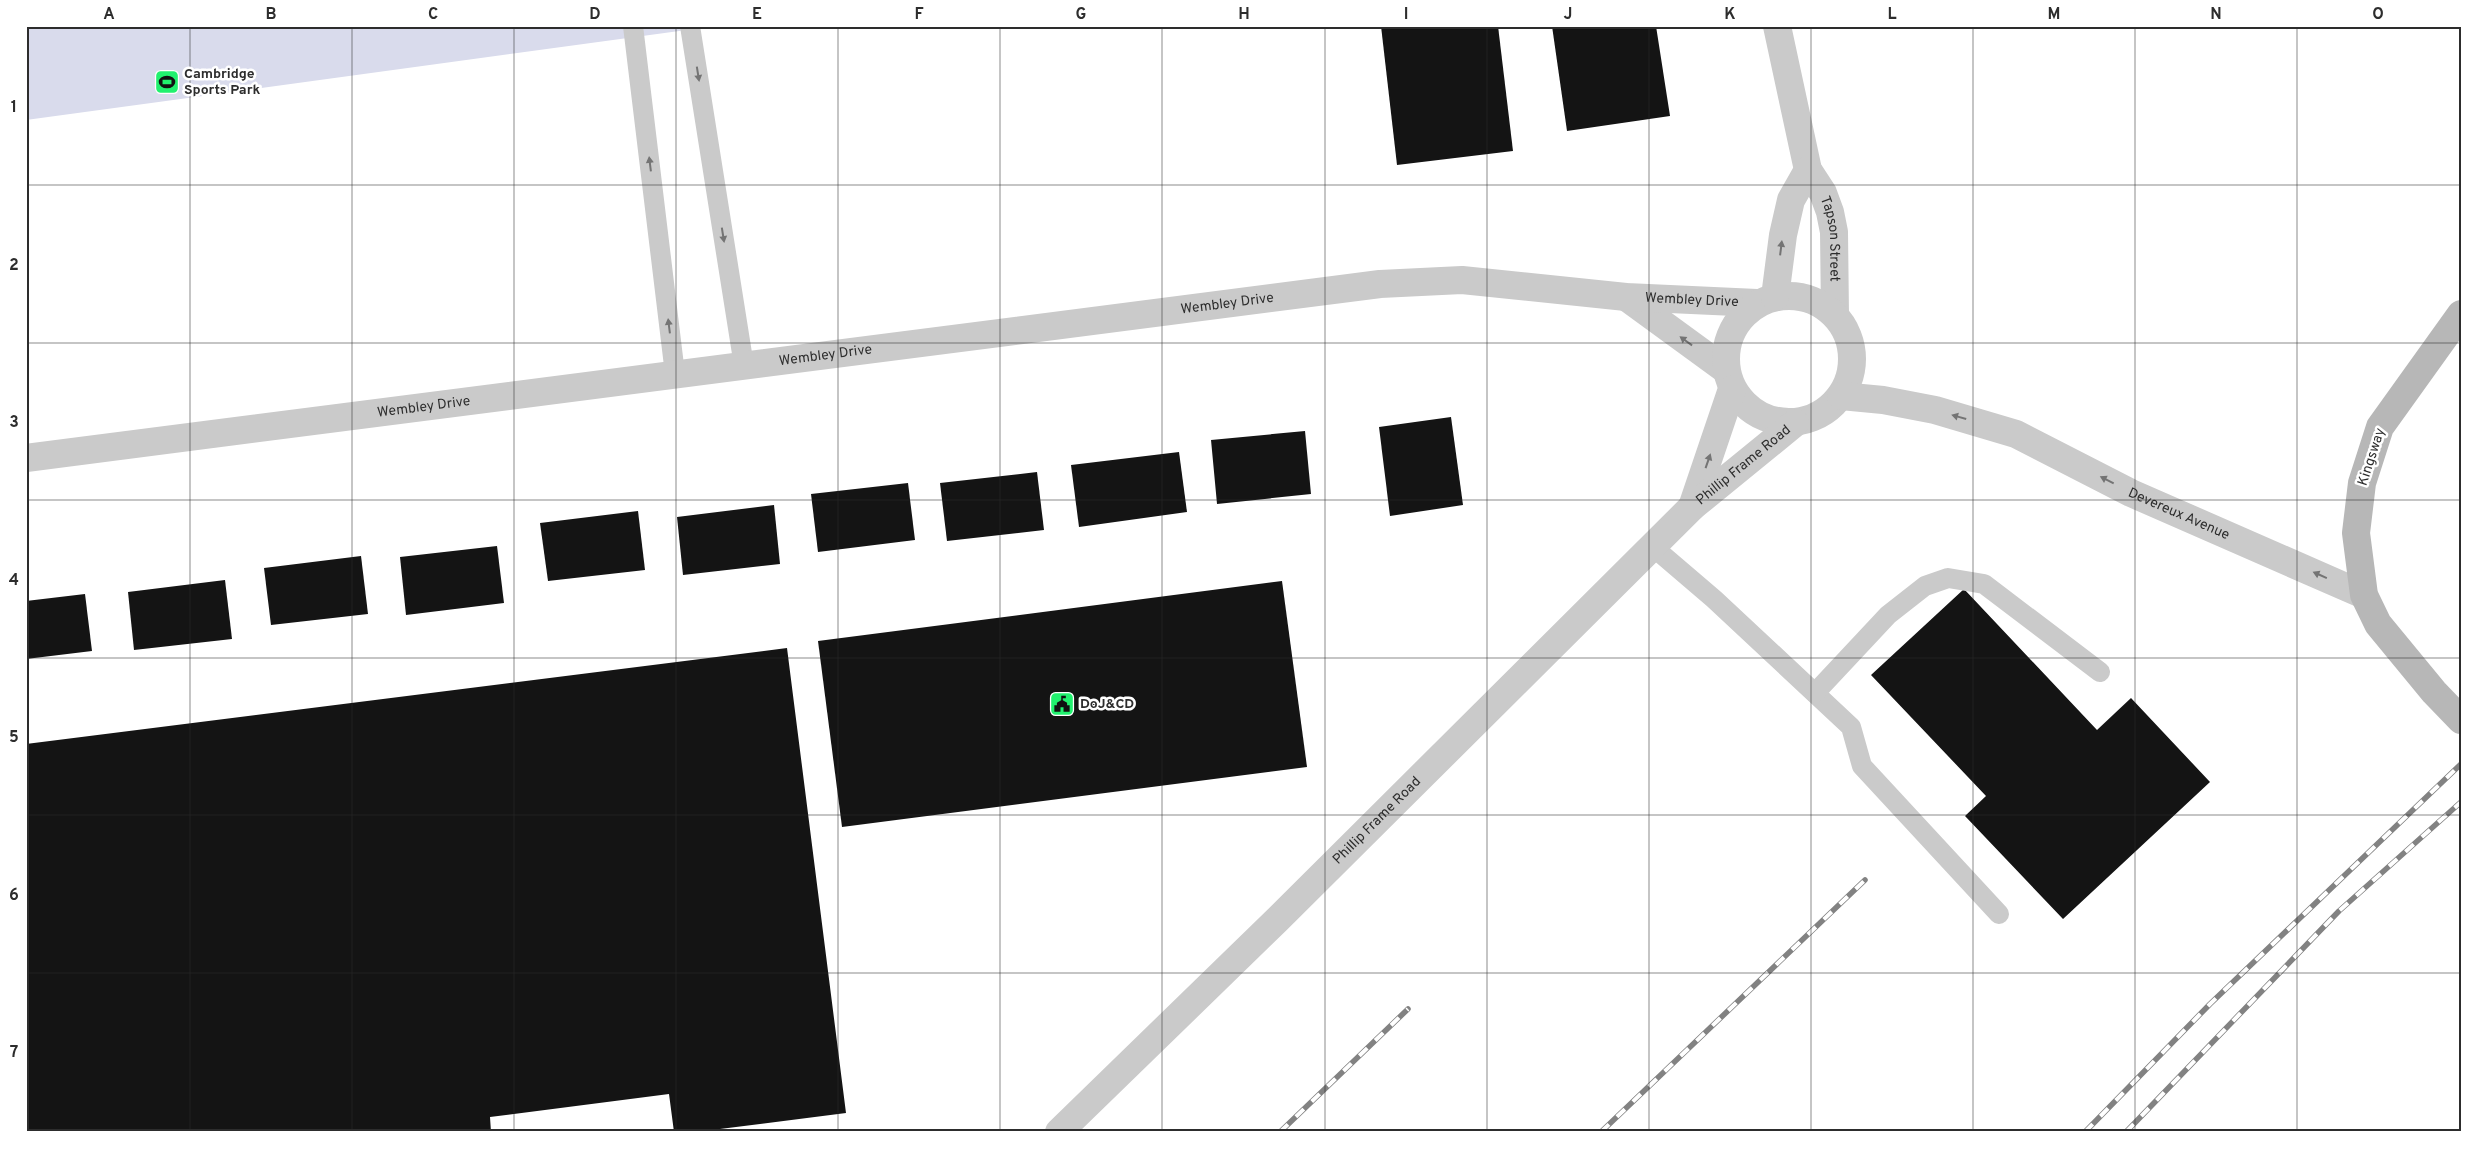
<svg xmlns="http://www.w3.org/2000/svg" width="2487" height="1158" viewBox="0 0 2487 1158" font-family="Overpass,sans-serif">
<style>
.green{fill:#d9dbec}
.building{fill:#141414}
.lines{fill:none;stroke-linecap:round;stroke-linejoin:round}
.service{stroke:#cacaca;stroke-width:20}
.minor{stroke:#cacaca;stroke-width:28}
.tertiary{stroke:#cacaca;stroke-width:28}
.secondary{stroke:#b7b7b7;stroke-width:28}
.rail-casing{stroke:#828282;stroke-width:5.5}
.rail{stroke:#fff;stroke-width:4;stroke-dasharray:11;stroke-linecap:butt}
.oneway{fill:#747474}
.grid{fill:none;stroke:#2d2d2d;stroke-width:1;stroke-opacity:0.55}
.labels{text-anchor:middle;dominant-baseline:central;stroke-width:5;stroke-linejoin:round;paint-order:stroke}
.poi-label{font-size:14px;font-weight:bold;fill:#2d2d2d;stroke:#fff;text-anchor:start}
.street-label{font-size:14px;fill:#2d2d2d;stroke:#fff}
.neatline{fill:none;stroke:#2d2d2d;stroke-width:2}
.grid-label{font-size:16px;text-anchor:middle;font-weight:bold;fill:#2d2d2d}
</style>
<rect width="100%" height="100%" fill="#fff"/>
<polygon class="green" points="26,26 716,26 26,120"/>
<g class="building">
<polygon points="1381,26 1498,26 1513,151 1397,165"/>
<polygon points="1552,26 1656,26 1670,116 1567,131"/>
<polygon points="1451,417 1463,505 1390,516 1379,427"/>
<polygon points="1305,431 1311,494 1217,504 1211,440"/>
<polygon points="1179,452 1187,512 1079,527 1071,465"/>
<polygon points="1037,472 1044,530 947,541 940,483"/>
<polygon points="908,483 915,540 818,552 811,494"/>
<polygon points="774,505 780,564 683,575 677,517"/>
<polygon points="638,511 645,570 548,581 540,523"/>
<polygon points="497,546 504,603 406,615 400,557"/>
<polygon points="361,556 368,614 271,625 264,568"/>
<polygon points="225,580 232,639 134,650 128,592"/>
<polygon points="1282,581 1307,767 842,827 818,641"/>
<polygon points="1964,589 2097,730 2131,698 2210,782 2063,919 1965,816 1986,796 1871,675"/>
<polygon points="85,594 92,651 26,659 26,601"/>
<polygon points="787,648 846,1113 696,1132 674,1132 669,1094 490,1117 491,1132 26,1132 26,744"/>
</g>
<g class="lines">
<g class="service">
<polyline points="633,26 675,374"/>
<polyline points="690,26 744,366"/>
<polyline points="1652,546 1714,599 1851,727 1862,766 1999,914"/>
<polyline points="1815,693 1888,615 1925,586 1948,578 1984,584 2100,672"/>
</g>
<g class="minor">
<polyline points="1626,297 1726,370"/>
<path id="s1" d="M26 458 1380 284 1462 280 1626 297 1757 303"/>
</g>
<g class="tertiary">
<path id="s2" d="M1777 26 1808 170 1823 193 1830 212 1834 232 1835 315"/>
<circle cx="1789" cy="359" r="63"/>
<polyline points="1775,297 1783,235 1791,200 1808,170"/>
<path id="s3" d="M1841 396 1883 400 1935 410 2016 434 2131 493 2364 595"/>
<polyline points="1692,507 1732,389"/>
<path id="s4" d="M1059 1132 1278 919 1692 507 1795 423"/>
</g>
<polyline class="secondary" points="2461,314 2380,427 2362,483 2356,533 2364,595 2378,624 2434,692 2461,720"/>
<defs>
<g id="rail">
<polyline points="1280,1132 1408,1009"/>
<polyline points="1601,1132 1865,880"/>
<polyline points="2085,1132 2210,1004 2461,764"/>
<polyline points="2126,1132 2339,911 2461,802"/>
</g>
</defs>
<use href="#rail" class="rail-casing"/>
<use href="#rail" class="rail"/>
</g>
<defs><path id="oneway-solid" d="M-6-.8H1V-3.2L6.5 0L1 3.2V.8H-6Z" transform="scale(1.25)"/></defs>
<g class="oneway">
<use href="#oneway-solid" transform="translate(698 74) rotate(81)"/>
<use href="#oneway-solid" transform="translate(650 164) rotate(-97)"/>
<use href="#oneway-solid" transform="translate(723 235) rotate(81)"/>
<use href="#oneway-solid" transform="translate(1781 248) rotate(-83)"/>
<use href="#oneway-solid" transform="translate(669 326) rotate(-97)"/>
<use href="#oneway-solid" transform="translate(1686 341) rotate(-144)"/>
<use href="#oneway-solid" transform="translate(1959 417) rotate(-164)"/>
<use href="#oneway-solid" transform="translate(1708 461) rotate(-71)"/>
<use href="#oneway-solid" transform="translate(2107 480) rotate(-153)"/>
<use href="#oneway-solid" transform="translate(2320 575) rotate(-156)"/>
</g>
<path class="grid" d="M190 26V1132M352 26V1132M514 26V1132M676 26V1132M838 26V1132M1000 26V1132M1162 26V1132M1325 26V1132M1487 26V1132M1649 26V1132M1811 26V1132M1973 26V1132M2135 26V1132M2297 26V1132M26 185H2461M26 343H2461M26 500H2461M26 658H2461M26 815H2461M26 973H2461"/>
<defs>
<symbol id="stadium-square" viewBox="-11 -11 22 22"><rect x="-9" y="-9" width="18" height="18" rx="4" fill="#21f16e" stroke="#fff"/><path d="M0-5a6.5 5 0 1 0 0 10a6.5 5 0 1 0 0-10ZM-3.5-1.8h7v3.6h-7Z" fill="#111"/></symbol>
<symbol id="civic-square" viewBox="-11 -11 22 22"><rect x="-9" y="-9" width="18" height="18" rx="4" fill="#21f16e" stroke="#fff"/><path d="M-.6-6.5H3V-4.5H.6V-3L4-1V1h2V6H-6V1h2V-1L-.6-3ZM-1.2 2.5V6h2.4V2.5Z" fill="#111"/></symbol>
</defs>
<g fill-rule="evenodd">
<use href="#stadium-square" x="153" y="68" width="28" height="28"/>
<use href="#civic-square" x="1048" y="690" width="28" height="28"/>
</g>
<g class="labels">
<g class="poi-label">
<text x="184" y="74">Cambridge<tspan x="184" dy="16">Sports Park</tspan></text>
<text x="1080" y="704">DoJ&amp;CD</text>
</g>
<g class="street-label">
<text stroke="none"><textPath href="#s2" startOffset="222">Tapson Street</textPath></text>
<text stroke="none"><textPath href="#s1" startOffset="1678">Wembley Drive</textPath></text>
<text stroke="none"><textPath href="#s1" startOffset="1211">Wembley Drive</textPath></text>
<text stroke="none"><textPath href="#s1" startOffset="806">Wembley Drive</textPath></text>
<text stroke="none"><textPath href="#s1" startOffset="401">Wembley Drive</textPath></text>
<text transform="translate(2372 457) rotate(-72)">Kingsway</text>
<text stroke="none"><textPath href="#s4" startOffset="956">Phillip Frame Road</textPath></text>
<text stroke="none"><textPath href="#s3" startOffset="361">Devereux Avenue</textPath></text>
<text stroke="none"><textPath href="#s4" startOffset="445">Phillip Frame Road</textPath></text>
</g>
</g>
<rect width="2487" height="1158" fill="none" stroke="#ffffff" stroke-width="55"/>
<rect x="28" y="28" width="2432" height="1102" class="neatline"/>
<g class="grid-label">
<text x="109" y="19">A</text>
<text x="271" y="19">B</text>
<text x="433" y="19">C</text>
<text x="595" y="19">D</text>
<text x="757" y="19">E</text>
<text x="919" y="19">F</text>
<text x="1081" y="19">G</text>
<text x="1244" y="19">H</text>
<text x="1406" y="19">I</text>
<text x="1568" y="19">J</text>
<text x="1730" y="19">K</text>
<text x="1892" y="19">L</text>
<text x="2054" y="19">M</text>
<text x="2216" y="19">N</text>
<text x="2378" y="19">O</text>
<text x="14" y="112">1</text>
<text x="14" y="270">2</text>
<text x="14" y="427">3</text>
<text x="14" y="585">4</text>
<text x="14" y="742">5</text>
<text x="14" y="900">6</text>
<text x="14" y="1057">7</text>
</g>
</svg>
